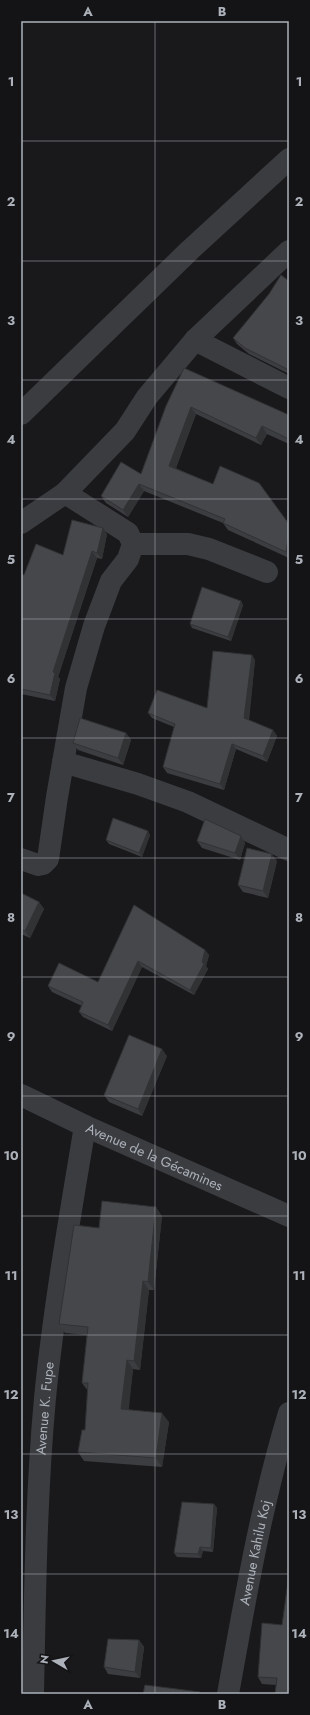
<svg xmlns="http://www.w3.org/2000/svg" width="310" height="1715" viewBox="0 0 310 1715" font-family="Jost,sans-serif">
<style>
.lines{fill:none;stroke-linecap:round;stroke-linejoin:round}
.minor{stroke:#3a3c40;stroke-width:22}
.wall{fill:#3c3d40}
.shaded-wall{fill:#313234}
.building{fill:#46474b;stroke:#313234}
.grid{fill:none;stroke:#acb1ba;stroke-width:1;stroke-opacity:0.55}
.labels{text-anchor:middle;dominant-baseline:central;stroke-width:3.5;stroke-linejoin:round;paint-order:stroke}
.street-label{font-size:14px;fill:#acb1ba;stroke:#141416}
.neatline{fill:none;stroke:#acb1ba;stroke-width:1.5}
.grid-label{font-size:13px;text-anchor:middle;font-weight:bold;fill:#acb1ba}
</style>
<rect width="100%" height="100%" fill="#19191b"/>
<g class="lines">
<g class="minor">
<polyline points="195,340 289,388"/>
<polyline points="21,414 190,250 289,159"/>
<polyline points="21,523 65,493 125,431 147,397 195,340 289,251"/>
<polyline points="133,544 188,544 209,549 267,572"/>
<polyline points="63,762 138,784 188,802 289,850"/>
<polyline points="21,859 38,865 43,864 48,859 57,797 76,688 94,626 111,581 128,559 133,544 128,533 65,493"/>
<path id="s1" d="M21 1095 85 1126 289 1216"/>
<path id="s2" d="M33 1694C35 1595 36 1496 45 1398 54 1307 70 1216 85 1126"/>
<path id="s3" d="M228 1694C245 1600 261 1505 289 1413"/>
</g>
</g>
<g class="wall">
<polygon points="289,281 289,374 249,354 237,344 233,338"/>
<polygon points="184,368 289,415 289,444 267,434 261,445 196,414 176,468 289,524 289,558 228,530 223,523 144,491 128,517 106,503 101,496 141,474"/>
<polygon points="107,534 102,559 97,558 58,677 60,679 55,701 21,694 21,574 24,575 63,555"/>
<polygon points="241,601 243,605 231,641 192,628 190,624"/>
<polygon points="252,655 255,660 249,720 273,730 277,736 267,762 236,749 224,790 167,773 163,767 174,727 152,718 148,713 207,708"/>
<polygon points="126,733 131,740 123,765 78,750 73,743"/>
<polygon points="150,835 142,857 109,844 106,840"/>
<polygon points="241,836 245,843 240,860 202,848 197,841"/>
<polygon points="277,861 268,898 243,892 238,885"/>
<polygon points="21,893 39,902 44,909 30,938 21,934"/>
<polygon points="134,905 205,950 209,955 206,966 208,969 194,995 142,967 112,1031 83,1017 79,1012 82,1006 52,992 48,986 98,982"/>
<polygon points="167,1056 142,1116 109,1102 104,1095"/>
<polygon points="162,1216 154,1290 149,1290 140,1370 133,1369 128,1410 169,1422 162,1467 84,1461 78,1452 85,1430 88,1391 82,1383 87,1335 65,1333 59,1324 99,1228"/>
<polygon points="214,1504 217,1508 213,1552 203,1551 201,1558 177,1557 174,1553"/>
<polygon points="282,1625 276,1685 262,1684 258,1677"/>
<polygon points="139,1640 144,1647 140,1678 108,1674 104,1667"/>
</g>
<g class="shaded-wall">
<polygon points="191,407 196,414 174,473 169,466"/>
<polygon points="262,426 267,434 261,445 256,438"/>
<polygon points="139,484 144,491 128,517 123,510"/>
<polygon points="103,528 107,534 102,559 97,553"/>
<polygon points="288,540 289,542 289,557 286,552"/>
<polygon points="92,551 97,558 58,677 60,679 55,701 50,695 53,672"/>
<polygon points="241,601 243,605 231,641 228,637"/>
<polygon points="252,655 255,660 248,724 244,718"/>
<polygon points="273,730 277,736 267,762 263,756"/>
<polygon points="126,733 131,740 123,765 118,758"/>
<polygon points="232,744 236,749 224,790 220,784"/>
<polygon points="148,831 150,835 142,857 139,853"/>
<polygon points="241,836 245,843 240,860 235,853"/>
<polygon points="272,854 277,861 268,898 263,891"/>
<polygon points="39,902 44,909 30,938 25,931"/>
<polygon points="205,950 209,955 206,966 208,969 194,995 190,990 202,962"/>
<polygon points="138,961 142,967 112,1031 108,1025"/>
<polygon points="162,1049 167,1056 142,1116 138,1109"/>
<polygon points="156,1207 162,1216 154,1290 148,1282"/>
<polygon points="143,1281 149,1290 140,1370 134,1361"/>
<polygon points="127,1360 133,1369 128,1418 121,1409"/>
<polygon points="162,1413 169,1422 162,1467 156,1458"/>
<polygon points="214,1504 217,1508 213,1552 211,1548"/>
<polygon points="200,1547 203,1551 201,1558 198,1554"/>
<polygon points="139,1640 144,1647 140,1678 135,1672"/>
</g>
<g class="building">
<polygon points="281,275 289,281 289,370 245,348 233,338 269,294"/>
<polygon points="184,368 289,415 289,439 262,426 256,438 191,407 169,466 213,484 220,466 259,483 289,524 289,539 288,540 286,552 223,523 225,519 139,484 123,510 101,496 121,462 141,474 166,406"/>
<polygon points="72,520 103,528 97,553 92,551 53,672 55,673 50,695 21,689 21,574 24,575 36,544 63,555"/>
<polygon points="202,587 241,601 228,637 190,624"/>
<polygon points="213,651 252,655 244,718 273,730 263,756 232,744 220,784 163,767 175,724 148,713 157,690 207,708"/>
<polygon points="80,718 126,733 118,758 73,743"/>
<polygon points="113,818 148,831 139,853 106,840"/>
<polygon points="205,819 241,836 235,853 197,841"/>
<polygon points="247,848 272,854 263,891 238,885"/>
<polygon points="21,893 39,902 25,931 21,929"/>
<polygon points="134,905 205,950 202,962 204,964 190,990 138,961 108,1025 79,1012 83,1002 48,986 59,963 98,982"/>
<polygon points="129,1035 162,1049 138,1109 104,1095"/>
<polygon points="102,1201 156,1207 148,1282 143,1281 134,1361 127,1360 121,1409 162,1413 156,1458 78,1452 82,1430 85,1430 88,1383 82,1383 88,1327 59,1324 74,1225 99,1228"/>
<polygon points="182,1502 214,1504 211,1548 200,1547 198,1554 174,1553"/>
<polygon points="289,1575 289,1694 275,1694 277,1678 258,1677 262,1623 282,1625"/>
<polygon points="108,1639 139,1640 135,1672 104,1667"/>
<polygon points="145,1685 200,1692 200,1694 143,1694"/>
</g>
<path class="grid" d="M155 21V1694M21 141H289M21 261H289M21 380H289M21 499H289M21 619H289M21 738H289M21 858H289M21 977H289M21 1096H289M21 1216H289M21 1335H289M21 1454H289M21 1574H289"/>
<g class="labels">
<g class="street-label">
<text stroke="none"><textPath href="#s1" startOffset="147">Avenue de la Gécamines</textPath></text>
<text stroke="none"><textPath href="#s2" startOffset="286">Avenue K. Fupe</textPath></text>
<text stroke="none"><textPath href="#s3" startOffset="144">Avenue Kahilu Koj</textPath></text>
</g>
</g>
<rect width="310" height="1715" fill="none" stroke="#141416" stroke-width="44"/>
<g transform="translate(54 1661) rotate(279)" stroke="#141416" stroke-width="3" paint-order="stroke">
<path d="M0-3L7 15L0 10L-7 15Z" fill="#acb1ba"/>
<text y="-6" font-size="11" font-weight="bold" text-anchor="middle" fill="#acb1ba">N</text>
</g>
<rect x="22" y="22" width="266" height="1671" class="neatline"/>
<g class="grid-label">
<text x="88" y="16">A</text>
<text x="222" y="16">B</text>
<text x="11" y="86">1</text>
<text x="299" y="86">1</text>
<text x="11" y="206">2</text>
<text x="299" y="206">2</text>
<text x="11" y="325">3</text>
<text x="299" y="325">3</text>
<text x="11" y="444">4</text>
<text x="299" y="444">4</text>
<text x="11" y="564">5</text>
<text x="299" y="564">5</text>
<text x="11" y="683">6</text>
<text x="299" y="683">6</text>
<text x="11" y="802">7</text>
<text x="299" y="802">7</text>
<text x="11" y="922">8</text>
<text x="299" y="922">8</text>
<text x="11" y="1041">9</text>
<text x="299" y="1041">9</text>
<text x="11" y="1160">10</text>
<text x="299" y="1160">10</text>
<text x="11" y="1280">11</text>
<text x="299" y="1280">11</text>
<text x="11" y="1399">12</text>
<text x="299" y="1399">12</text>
<text x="11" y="1519">13</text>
<text x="299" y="1519">13</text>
<text x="11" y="1638">14</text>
<text x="299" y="1638">14</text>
<text x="88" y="1709">A</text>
<text x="222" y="1709">B</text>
</g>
</svg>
